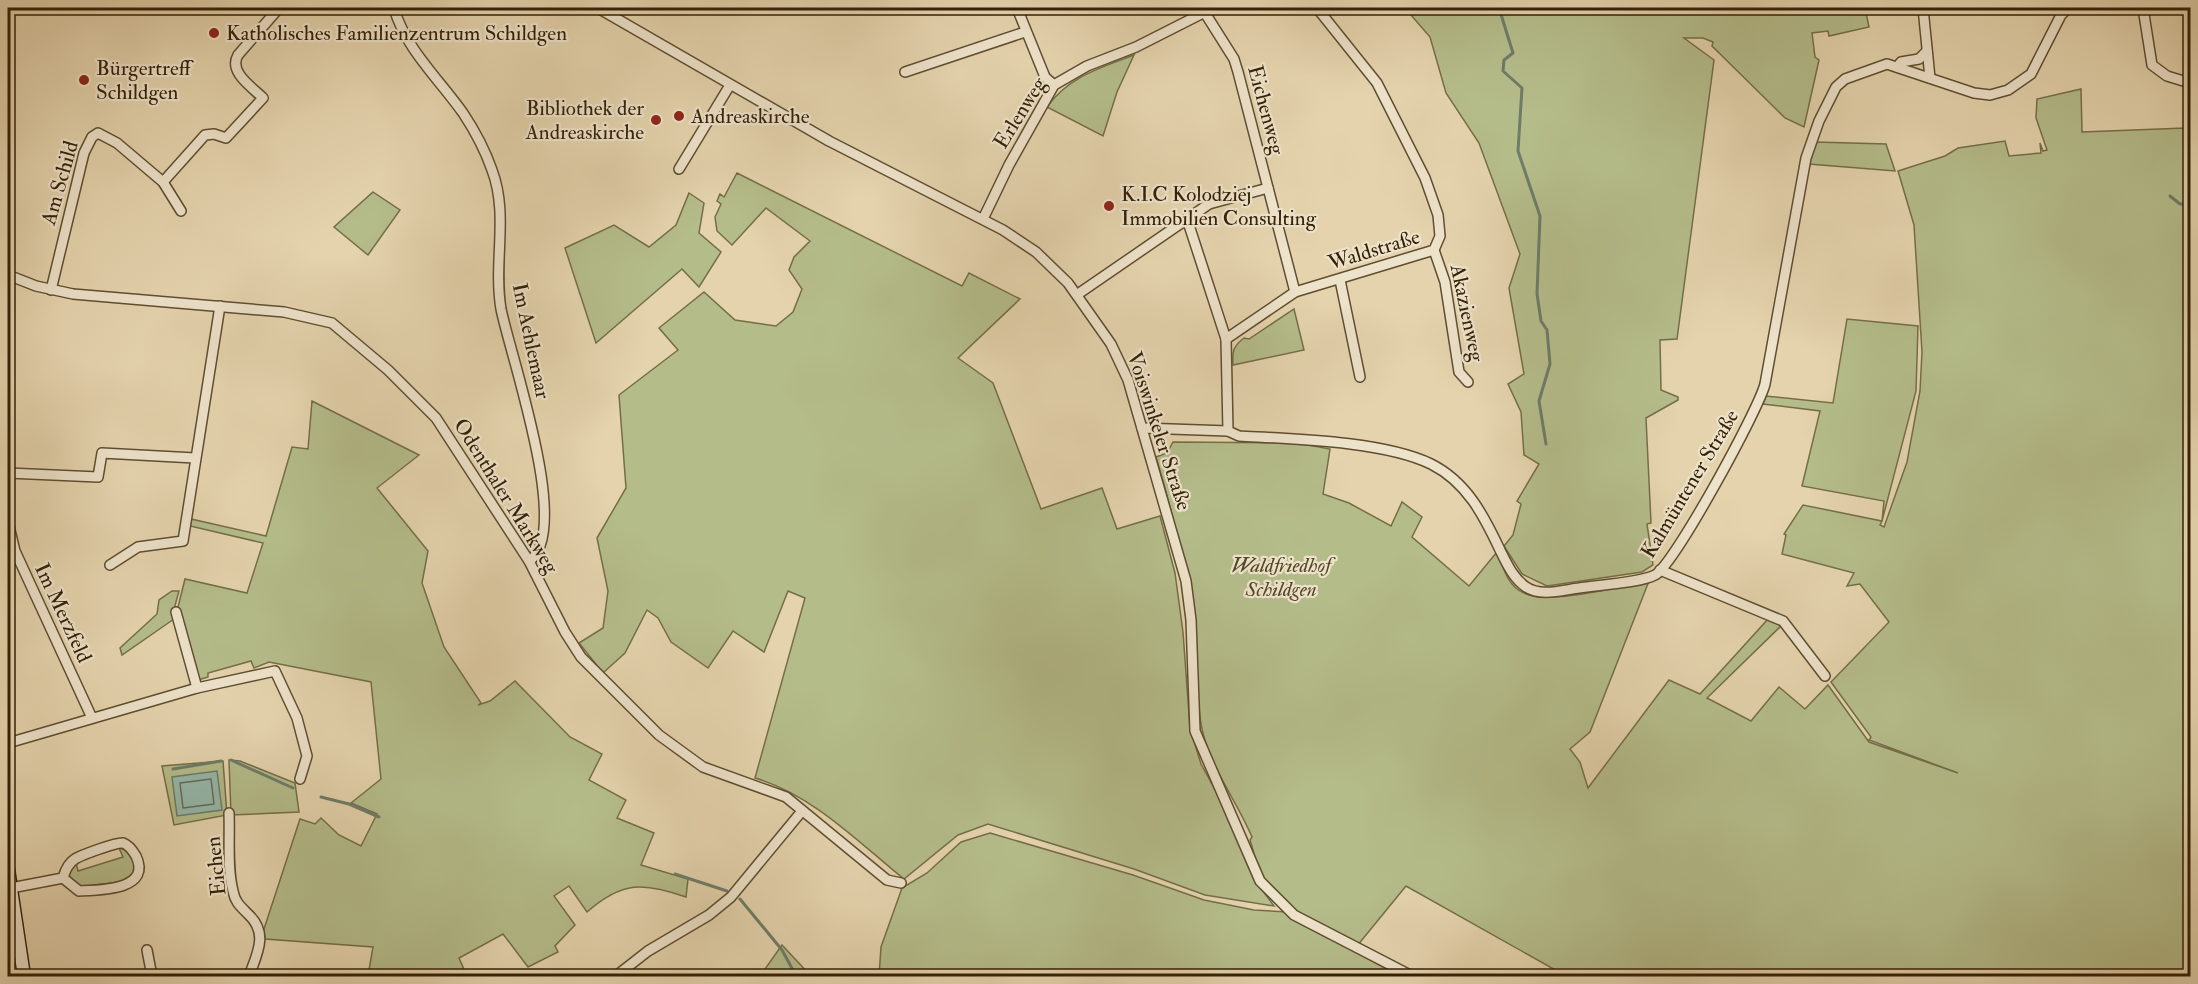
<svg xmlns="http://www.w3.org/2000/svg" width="2198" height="984" viewBox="0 0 2198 984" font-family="'IM FELL Double Pica',serif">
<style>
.green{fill:#b4bc8a;stroke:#746e48;stroke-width:1.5}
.water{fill:#95b8ab;stroke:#6e7c69;stroke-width:1.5}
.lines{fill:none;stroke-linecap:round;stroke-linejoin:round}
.shore{stroke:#646c59;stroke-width:1.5}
.stream{stroke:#6e7c69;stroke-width:3}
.minor-casing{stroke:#5f4e30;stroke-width:12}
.secondary-casing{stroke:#332107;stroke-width:15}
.minor{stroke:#ede2ca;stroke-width:9}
.secondary{stroke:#ede2ca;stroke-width:12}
.poi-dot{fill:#8f2418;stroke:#ede2ca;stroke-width:2}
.labels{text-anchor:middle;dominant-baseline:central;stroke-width:4.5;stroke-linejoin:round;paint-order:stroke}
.poi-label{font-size:21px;fill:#332107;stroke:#ede2ca;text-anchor:start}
.street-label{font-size:21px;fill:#332107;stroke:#ede2ca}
.park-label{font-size:21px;font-style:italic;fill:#534828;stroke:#ede2ca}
</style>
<rect width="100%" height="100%" fill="#e4d3ad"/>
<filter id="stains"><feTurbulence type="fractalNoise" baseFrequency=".00333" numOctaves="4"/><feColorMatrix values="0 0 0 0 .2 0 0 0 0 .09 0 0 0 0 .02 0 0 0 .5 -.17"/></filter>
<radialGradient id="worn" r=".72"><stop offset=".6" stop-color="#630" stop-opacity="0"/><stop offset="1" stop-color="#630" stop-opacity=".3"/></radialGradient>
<g class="green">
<polygon points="1405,8 1865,8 1869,27 1829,36 1828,31 1812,33 1815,57 1819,60 1804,127 1785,118 1712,46 1713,42 1703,38 1684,38 1714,60 1677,339 1660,340 1661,390 1678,397 1678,400 1646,418 1651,523 1647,524 1653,565 1642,572 1547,586 1522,574 1504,546 1513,535 1521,504 1517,501 1539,464 1524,455 1521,412 1508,384 1524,374 1509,288 1520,254 1479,143 1446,93 1430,37"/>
<path d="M1134 55 1117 92 1103 136 1047 107C1068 77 1100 68 1134 55Z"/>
<path d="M2081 89 2082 132 2185 128V144L2190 141V976H1566L1406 886 1357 946C1327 929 1286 914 1266 884 1257 871 1255 855 1250 840L1252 837C1236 799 1208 765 1201 724 1196 693 1198 660 1194 628 1187 569 1173 514 1156 457L1167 453 1173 442 1297 443 1330 449 1323 494 1349 503 1391 526 1402 502 1422 517 1412 537 1469 586 1497 552C1502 564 1506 580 1517 589 1541 609 1619 586 1649 581L1590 732 1570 749 1580 762 1588 788 1669 680 1700 694 1769 618 1783 624 1707 698 1751 721 1779 687 1805 709 1828 685 1869 742 1958 773 1869 740 1871 737 1831 682 1889 622 1860 584 1847 586 1854 573 1782 554 1786 535 1784 534 1803 505 1882 521 1884 501 1802 486 1820 411 1763 404 1766 396 1833 403 1847 319 1918 326 1916 391 1882 521 1880 525 1884 527 1907 462 1920 391 1922 352 1914 225 1898 171 1945 156 1958 148 2005 141 2009 156 2041 153 2040 143 2043 151 2047 150 2036 118 2037 99Z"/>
<polygon points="1815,142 1886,144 1895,171 1809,164"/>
<path d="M737 173 962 286 969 273 1020 299 958 358 993 383 1041 509 1102 488 1117 529 1160 516 1175 573 1183 632 1190 728 1201 764 1236 828 1253 878 1274 906 1205 895 1134 869 988 824 958 835 904 879C858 842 813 795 755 778L805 598 788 591 764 652 733 631 708 668 671 642 658 618 647 610 625 653 603 673 579 643 603 628 608 591 597 538 626 488 619 395 678 350 659 328 704 292 735 320 776 326 793 312 802 289 789 270 794 257 810 241 766 208 732 245 717 231 715 217 721 204 717 201 720 194 724 197Z"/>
<polygon points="373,192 400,210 368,255 334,227"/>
<polygon points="689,193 704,203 699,233 721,252 699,287 682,269 596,343 565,248 614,225 649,247 676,225"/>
<path d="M1294 309 1304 350 1233 365C1232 352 1233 346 1244 338L1249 339Z"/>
<path d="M312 401 419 455 377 488 428 551 422 583 444 647 481 703 478 705 490 701 515 681 570 737 602 754 589 780 626 800 617 818 654 833 641 865 688 879 686 897C644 882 622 881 587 912L569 886 554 896 575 925 555 946 558 952 528 967 503 934 459 958 467 976H368L373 947 265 939 264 929 300 819 315 824 321 818 339 835 361 846 377 814 351 803 381 779 371 682 269 662 254 668 251 661 208 673V677L198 680 178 607 185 579 247 593 263 543 190 526 191 519 266 536 292 447 308 449Z"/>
<polygon points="172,591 179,591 173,613 174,619 122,655 120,648 157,614 159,600"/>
<polygon points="229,760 240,761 295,783 299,812 231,815"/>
<polygon points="223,761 227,815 174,825 162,766"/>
<polygon points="990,833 1133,875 1204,900 1254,910 1287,912 1399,976 879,976 881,947 902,888 927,873 961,842"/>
<path d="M119 848C130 849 135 861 135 872L127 881 80 887 68 879V873L76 863 78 871 123 857Z"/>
<polygon points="782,945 811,976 760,976"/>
</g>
<polygon class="water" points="217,771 222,810 177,816 172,777"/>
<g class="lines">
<polygon class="shore" points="211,779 214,804 183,808 180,783"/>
<g class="stream">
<polyline points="1499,8 1513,53 1504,60 1503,71 1522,88 1518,151 1540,216 1537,294 1541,321 1547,330 1550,364 1539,401 1546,444"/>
<polyline points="2170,196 2180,204 2190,204"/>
<polyline points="231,760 293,788"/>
<polyline points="173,769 221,761"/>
<polyline points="321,797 349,804 379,817"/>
<polyline points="675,874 727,891"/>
<polyline points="740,899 782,950 794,972 806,976"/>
</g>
<defs>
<g id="minor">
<path d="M394 8C405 48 439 79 463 113 475 131 485 150 492 170 509 215 493 262 501 309 510 355 573 533 529 561"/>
<polyline points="598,8 829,141 1003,230 1036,252 1068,283 1111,344 1128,380 1186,581 1191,620 1195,731 1260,881 1294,915 1412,976"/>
<polyline points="1017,8 1045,77 1054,85"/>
<polyline points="1923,8 1930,78"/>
<polyline points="2143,8 2152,65 2167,76 2190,83"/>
<polyline points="1205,13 1234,59 1238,72 1295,292"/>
<polyline points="1897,67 1901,62 1919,59 1927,51"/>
<polyline points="905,72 1025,32"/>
<polyline points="679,169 730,85"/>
<path d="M163 182 205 135 214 134 226 138 263 98C252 87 228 72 238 55L279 8"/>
<polyline points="983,219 1009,165 1054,85 1087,66 1136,47 1213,8"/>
<polyline points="1187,219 1226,339"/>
<polyline points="1434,250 1445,282 1459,372 1468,382"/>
<polyline points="8,275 36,286 73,294 284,312 332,323 388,370 436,418 529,561 565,632 581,657 659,735 703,767 786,797 887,880 901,883"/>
<polyline points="1340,280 1360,377"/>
<polyline points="51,290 84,153 92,137 98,133 117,143 163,182 181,211"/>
<polyline points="1078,294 1209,204 1268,188"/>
<path d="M1142 428 1228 431 1239 436C1293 439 1383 441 1431 464 1467 482 1484 516 1500 550 1507 564 1513 578 1526 587 1540 597 1563 590 1579 588 1597 585 1640 583 1655 575 1674 565 1759 409 1765 384L1806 158 1819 121 1836 87 1845 79 1887 64 1974 93 1990 95 2008 90 2031 74 2061 15 2068 8"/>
<polyline points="1228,431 1226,339 1295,292 1434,250 1440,236 1438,215 1425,178 1377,83 1317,8"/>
<polyline points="8,473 98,477 102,453 195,458"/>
<polyline points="8,522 15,551 92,718"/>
<polyline points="110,565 138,547 183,541 220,306"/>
<polyline points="1660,570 1783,621 1825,676"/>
<polyline points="176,612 197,688"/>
<polyline points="8,743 197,688 275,671 297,718 307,756 300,779"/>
<path d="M229 813C230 838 227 868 233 891 235 902 240 906 248 914 269 933 257 954 249 976"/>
<path d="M11 888 63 878 79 891C101 890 152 890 136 856 133 851 129 845 123 843 117 842 81 855 75 859 68 863 65 871 63 878"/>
<polyline points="147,950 152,976"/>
<polyline points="616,976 648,951 709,915 731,897 802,811"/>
</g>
<polyline id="secondary" points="8,869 24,976"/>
</defs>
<use href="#minor" class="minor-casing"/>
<use href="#secondary" class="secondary-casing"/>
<use href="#minor" class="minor"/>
<use href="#secondary" class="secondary"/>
</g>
<g class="poi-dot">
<circle cx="214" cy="33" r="6"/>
<circle cx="84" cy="80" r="6"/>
<circle cx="679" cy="116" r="6"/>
<circle cx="656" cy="120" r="6"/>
<circle cx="1109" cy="206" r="6"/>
</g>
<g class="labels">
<g class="poi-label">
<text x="226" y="33">Katholisches Familienzentrum Schildgen</text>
<text x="96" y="68">Bürgertreff<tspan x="96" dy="24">Schildgen</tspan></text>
<text x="644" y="108" text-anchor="end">Bibliothek der<tspan x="644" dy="24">Andreaskirche</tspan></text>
<text x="691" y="116">Andreaskirche</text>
<text x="1121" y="194">K.I.C Kolodziej<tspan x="1121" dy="24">Immobilien Consulting</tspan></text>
</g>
<g class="street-label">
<text transform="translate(1266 110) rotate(75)">Eichenweg</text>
<text transform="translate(1020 113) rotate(-58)">Erlenweg</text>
<text transform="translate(60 183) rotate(-74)">Am Schild</text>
<text transform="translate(1374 250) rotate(-17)">Waldstraße</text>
<text transform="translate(1467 313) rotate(78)">Akazienweg</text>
<text transform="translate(531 341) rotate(78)">Im Aehlemaar</text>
<text transform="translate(1159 431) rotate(72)">Voiswinkeler Straße</text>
<text transform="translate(1690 484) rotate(-59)">Kalmüntener Straße</text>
<text transform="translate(506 496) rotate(58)">Odenthaler Markweg</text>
<text transform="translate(63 613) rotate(65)">Im Merzfeld</text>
<text transform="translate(216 866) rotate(-96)">Eichen</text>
</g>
<g class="park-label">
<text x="1281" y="565">Waldfriedhof<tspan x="1281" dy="24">Schildgen</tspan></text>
</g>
</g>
<rect width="2198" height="984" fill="none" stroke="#e4d3ad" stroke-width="30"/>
<rect x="9" y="9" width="2180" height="966" fill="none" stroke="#332107" stroke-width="3"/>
<rect x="15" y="15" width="2168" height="954" fill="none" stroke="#332107" stroke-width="1.5"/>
<rect width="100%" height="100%" filter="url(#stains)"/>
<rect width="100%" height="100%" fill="url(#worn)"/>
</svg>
